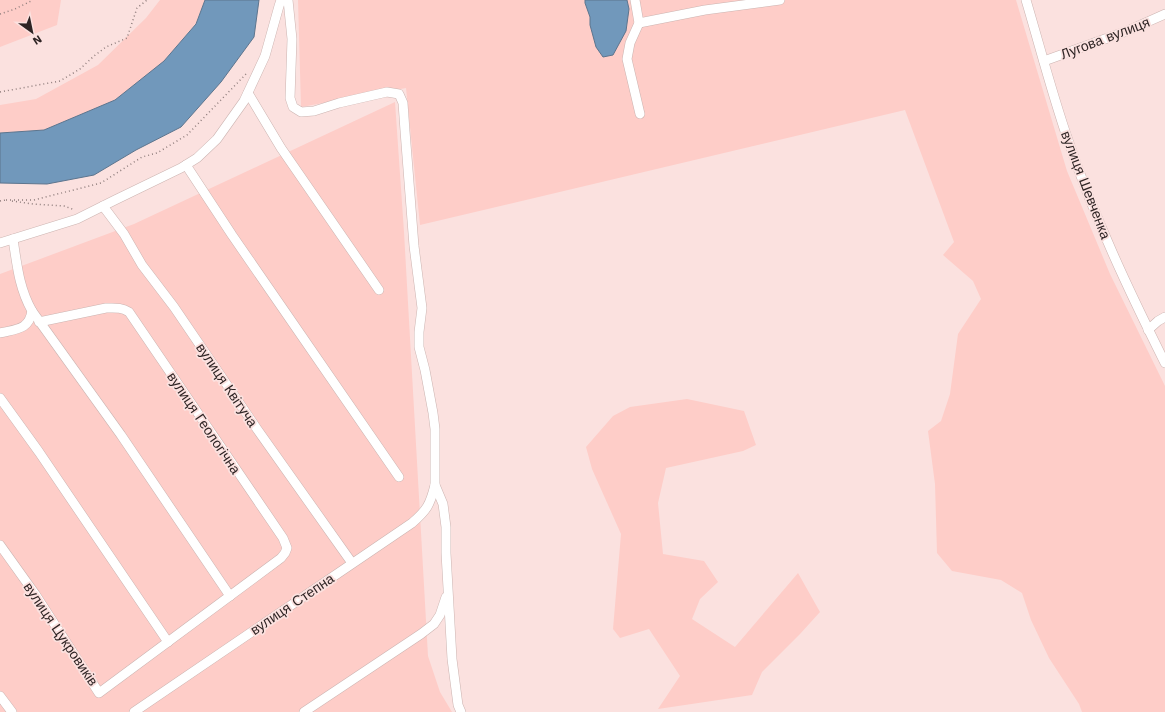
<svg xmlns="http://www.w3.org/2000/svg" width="1165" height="712" viewBox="0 0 1165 712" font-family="'Work Sans',sans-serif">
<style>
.green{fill:#fecdc8}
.water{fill:#7198bb;stroke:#5d758e}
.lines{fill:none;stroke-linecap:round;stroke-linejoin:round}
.minor-casing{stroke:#ccb4b1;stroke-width:10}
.path{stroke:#907e7d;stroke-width:1.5;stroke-dasharray:1 3;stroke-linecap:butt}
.minor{stroke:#fff;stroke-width:9}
.labels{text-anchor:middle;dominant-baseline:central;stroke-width:3.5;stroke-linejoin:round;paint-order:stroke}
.street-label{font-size:14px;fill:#2e2424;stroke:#fbe1df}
</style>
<rect width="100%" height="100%" fill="#fbe1df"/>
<g class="green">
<polygon points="0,0 61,0 57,25 0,47"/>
<polygon points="160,0 205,0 196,23 164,61 115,100 44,130 0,133 0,105 36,99 98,65 146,18"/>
<polygon points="298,0 1016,0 1067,171 1110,274 1165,386 1165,712 1082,712 1079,704 1049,658 1031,620 1022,593 1001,580 952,571 937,553 935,484 928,431 941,421 950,394 958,334 981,299 973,281 943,255 954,242 905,110 420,225 406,88 301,107"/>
<polygon points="395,102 404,232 428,656 440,692 452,712 0,712 0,274 134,224"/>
<polygon points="687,399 744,411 756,445 743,451 666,468 658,503 663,554 704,561 718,582 700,599 692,619 735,647 798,573 820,612 800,634 762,672 752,695 658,709 680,676 649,629 620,638 613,629 621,534 592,469 586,447 613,416 630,407"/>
</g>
<g class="water">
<polygon points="205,0 259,0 254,37 221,82 181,127 136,150 94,175 47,184 0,183 0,133 44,130 115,100 164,61 196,24"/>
<polygon points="585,0 627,0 629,9 626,31 613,55 603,57 596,47 590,25 590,17 585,3"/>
</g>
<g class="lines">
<defs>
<g id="minor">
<polyline points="288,0 292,39 290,98 293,107 301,112 314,111 339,103 387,92 399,94 403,103 405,131 414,246 422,308 419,332 419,347 425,370 433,413 435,429 435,485 443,504 446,527 446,553 452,659 458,705 461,712"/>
<polyline points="635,0 639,23 630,43 627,59 640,114"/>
<path d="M1026 0C1040 47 1052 94 1068 140 1094 217 1129 291 1165 363"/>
<polyline points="639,23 705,10 780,0"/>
<polyline points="1044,61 1127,31 1165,14"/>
<polyline points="248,93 281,148 379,290"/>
<polyline points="186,165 232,235 399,477"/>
<polyline points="103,206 124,234 142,265 174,307 257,429 352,563"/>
<path d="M13 239C17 265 19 288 32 311L121 435 230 596"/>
<polyline points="0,243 77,219 115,200 181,168 197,158 217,139 244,101 265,56 279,6 281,0"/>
<polyline points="1148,330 1158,321 1165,317"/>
<path d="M0 333C16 329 29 330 32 311"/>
<polyline points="0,398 39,452 168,642"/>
<path d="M0 545 35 594 99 693 281 558 285 553 287 548 283 538 129 312C121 307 115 308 106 308L39 322"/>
<polyline points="0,696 12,712"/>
<path d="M134 712 412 523C427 510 430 505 435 485"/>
<polyline points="304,712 421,634 434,624 440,615 446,597"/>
</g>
</defs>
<use href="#minor" class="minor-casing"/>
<g class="path">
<polyline points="0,14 15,9 33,0"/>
<polyline points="0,92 60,81 80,69 94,56 106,47 127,38 137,8 147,0"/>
<polyline points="6,200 34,200 101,183 142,157 157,153 187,135 246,74"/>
<polyline points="0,201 6,200"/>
<polyline points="12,201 33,204 64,206 75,210"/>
</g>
<use href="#minor" class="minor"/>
</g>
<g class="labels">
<g class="street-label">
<text transform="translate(1105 38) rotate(-21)">Лугова вулиця</text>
<text transform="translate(1086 185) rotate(69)">вулиця Шевченка</text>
<text transform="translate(227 385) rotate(56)">вулиця Квітуча</text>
<text transform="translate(204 423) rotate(56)">вулиця Геологічна</text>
<text transform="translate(292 604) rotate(-34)">вулиця Степна</text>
<text transform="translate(61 634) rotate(56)">вулиця Цукровиків</text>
</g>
</g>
<g transform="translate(32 32) rotate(147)" stroke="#fbe1df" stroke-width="3" paint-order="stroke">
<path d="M0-3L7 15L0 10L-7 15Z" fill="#2e2424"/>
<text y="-6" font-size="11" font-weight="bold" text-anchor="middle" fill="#2e2424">N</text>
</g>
</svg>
